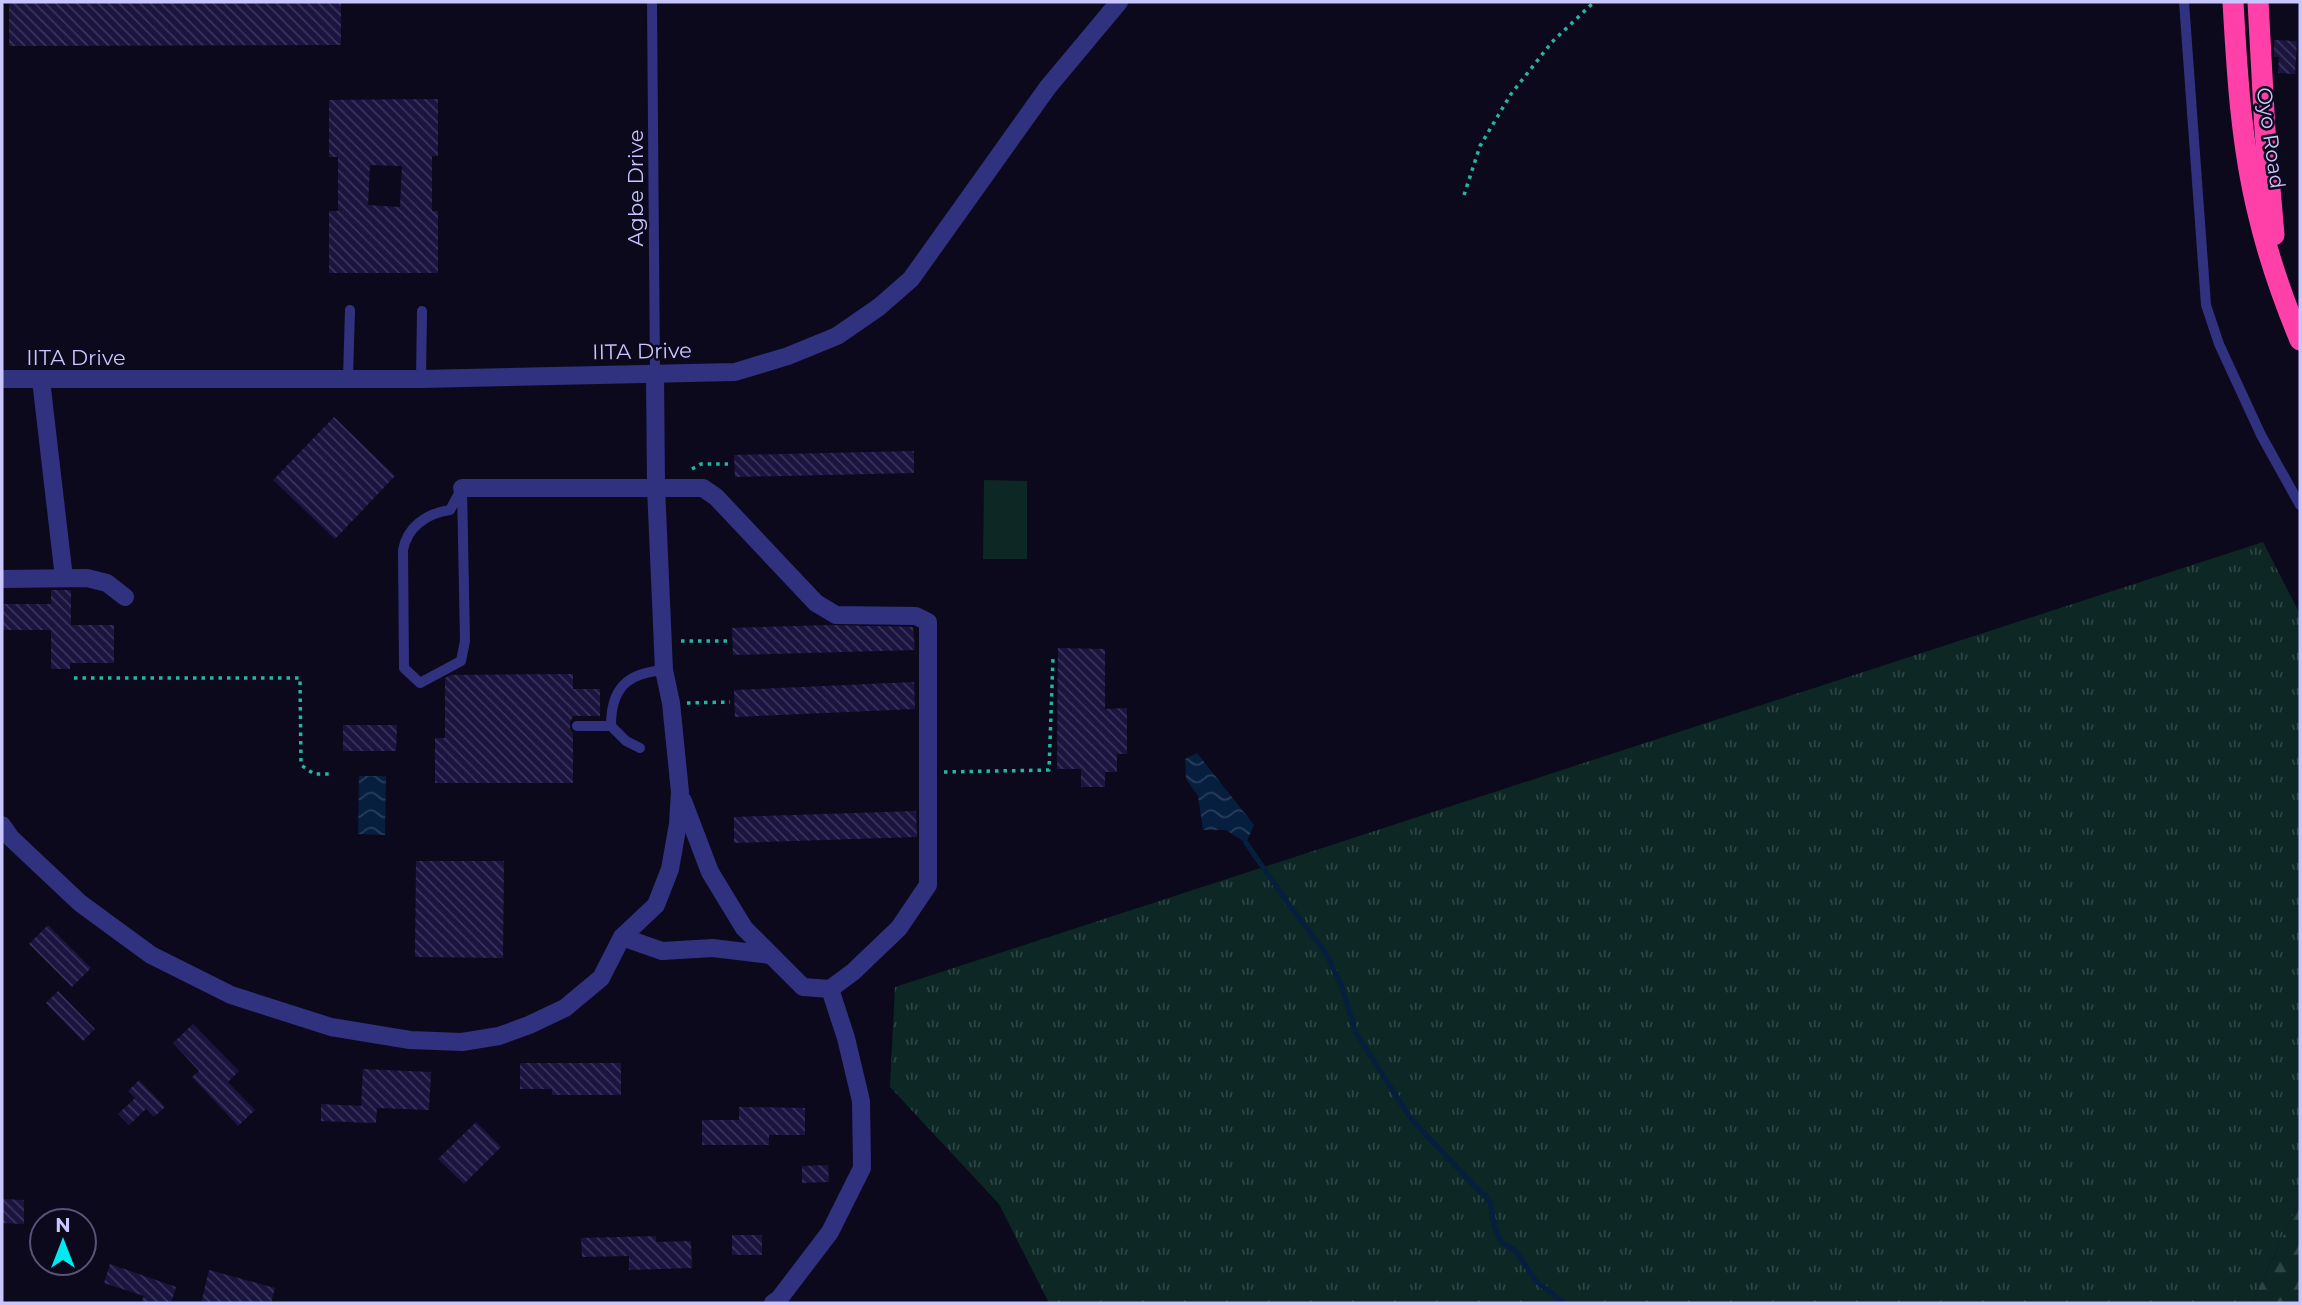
<svg xmlns="http://www.w3.org/2000/svg" width="2302" height="1305" viewBox="0 0 2302 1305" font-family="Montserrat,sans-serif">
<style>
.grass{fill:url(#grass-tufts)}
.forest{fill:url(#forest-firs)}
.park{fill:#0c2724}
.water{fill:url(#water-waves)}
.lines{fill:none;stroke-linecap:round;stroke-linejoin:round}
.stream{stroke:#061f3f;stroke-width:5}
.building{fill:url(#building-back-hatch);fill-rule:evenodd}
.path{stroke:#21b7a4;stroke-width:3.5;stroke-dasharray:3.5 5;stroke-linecap:butt}
.lane{stroke:#303280;stroke-width:10}
.street{stroke:#303280;stroke-width:18}
.highway{stroke:#ff40a8;stroke-width:21}
.labels{text-anchor:middle;dominant-baseline:central;stroke-width:5;stroke-linejoin:round;paint-order:stroke}
.street-label{font-size:21px;fill:#c8c5ff;stroke:#0c091d}
</style>
<defs>
<pattern id="grass-tufts" width="24" height="20" patternUnits="userSpaceOnUse" patternTransform="scale(1.75)"><rect width="24" height="20" fill="#0c2724"/><path d="M3 7l-1-3M5 7V3M7 7l1-3M15 17l-1-3M17 17v-4M19 17l1-3" fill="none" stroke="#2e4545"/></pattern>
<pattern id="forest-firs" width="22" height="20" patternUnits="userSpaceOnUse" patternTransform="scale(1.75)"><rect width="22" height="20" fill="#0c2724"/><path d="M5 1l3.5 6h-7zM16 11l3.5 6h-7z" fill="#2e4545"/></pattern>
<pattern id="water-waves" width="16" height="10" patternUnits="userSpaceOnUse" patternTransform="scale(1.75)"><rect width="16" height="10" fill="#061f3f"/><path d="M0 5q4-4 8 0t8 0" fill="none" stroke="#293e5c"/></pattern>
<pattern id="building-back-hatch" width="6" height="6" patternUnits="userSpaceOnUse" patternTransform="scale(1.75)"><rect width="6" height="6" fill="#1a143f"/><path d="M-1 5l2 2M0 0l6 6M5-1l2 2" fill="none" stroke="#3a355c"/></pattern>
</defs>
<rect width="100%" height="100%" fill="#0c091d"/>
<polygon class="grass" points="2263,542 2300,614 2300,1200 2252,1303 1049,1303 999,1204 890,1087 895,987"/>
<polygon class="forest" points="2300,1200 2300,1303 2252,1303"/>
<polygon class="park" points="984,480 1027,481 1027,559 983,559"/>
<g class="water">
<polygon points="1197,753 1254,825 1246,843 1226,830 1203,830 1198,796 1186,779 1185,759"/>
<polygon points="359,776 386,776 385,835 358,834"/>
</g>
<g class="lines">
<polyline class="stream" points="1246,843 1288,903 1325,952 1341,984 1356,1033 1411,1119 1490,1202 1495,1229 1502,1243 1515,1250 1536,1281 1564,1303"/>
</g>
<g class="building">
<polygon points="9,2 341,2 341,45 9,46"/>
<polygon points="2274,40 2297,41 2295,74 2278,73 2279,57 2274,57"/>
<path d="M438 99V156H432V211H438V273H329V211H338V157H329V100ZM370 165 402 166 400 207 368 205Z"/>
<polygon points="334,417 395,476 335,539 273,480"/>
<polygon points="914,451 914,473 735,477 734,455"/>
<polygon points="51,590 71,590 71,625 114,625 114,663 70,663 70,669 51,669 51,630 2,630 2,604 51,604"/>
<polygon points="830,625 913,627 915,650 733,655 732,628"/>
<polygon points="1058,648 1105,649 1105,709 1127,708 1127,754 1117,754 1117,772 1105,772 1105,787 1081,787 1081,769 1057,769"/>
<polygon points="573,674 573,689 600,689 600,716 573,716 570,723 570,729 573,733 573,783 435,783 435,738 445,738 445,678 451,675"/>
<polygon points="914,682 915,709 735,717 734,690"/>
<polygon points="343,725 397,725 396,751 343,751"/>
<polygon points="916,811 917,837 734,843 734,817"/>
<polygon points="416,861 504,861 503,958 415,957"/>
<polygon points="48,925 91,968 72,987 29,944"/>
<polygon points="58,991 95,1029 83,1041 46,1003"/>
<polygon points="193,1024 239,1071 228,1082 255,1110 238,1126 192,1077 199,1071 173,1043"/>
<polygon points="520,1063 621,1063 621,1095 552,1095 552,1089 520,1089"/>
<polygon points="363,1069 431,1072 429,1110 377,1108 376,1123 321,1121 321,1104 361,1106"/>
<polygon points="139,1080 165,1107 154,1117 146,1109 129,1125 118,1114 135,1098 128,1091"/>
<polygon points="739,1107 805,1108 805,1135 769,1135 769,1145 702,1145 702,1120 739,1120"/>
<polygon points="476,1122 501,1147 464,1184 438,1159"/>
<polygon points="828,1165 829,1182 802,1183 802,1166"/>
<polygon points="2,1199 24,1200 24,1224 2,1223"/>
<rect x="732" y="1235" width="30" height="20"/>
<polygon points="656,1236 656,1242 691,1241 692,1268 629,1270 629,1256 582,1257 581,1238"/>
<polygon points="110,1264 176,1287 171,1303 141,1303 144,1296 104,1283"/>
<polygon points="209,1270 275,1288 271,1303 201,1303"/>
</g>
<g class="lines">
<g class="path">
<polyline points="1464,195 1480,146 1511,94 1552,42 1594,2"/>
<polyline points="692,469 701,464 728,464"/>
<polyline points="681,641 730,641"/>
<polyline points="74,678 300,678 301,765 314,774 330,774"/>
<polyline points="687,703 730,702"/>
<polyline points="944,772 1049,770 1053,658"/>
</g>
<g class="lane">
<polyline points="652,2 655,373"/>
<polyline points="2184,2 2206,305 2219,344 2261,435 2300,505"/>
<polyline points="348,378 350,310"/>
<polyline points="421,379 422,311"/>
<path d="M462 488 465 641 461 661 420 683 404 668 403 550C407 527 427 513 450 510Z"/>
<path d="M577 726H611C611 688 627 673 664 670"/>
<polyline points="611,726 626,741 640,748"/>
</g>
<g class="street">
<polyline points="2,379 421,379 735,372 788,356 837,336 879,307 911,279 1048,87 1119,2"/>
<polyline points="41,380 64,578"/>
<polyline points="462,488 703,488 716,497 816,603 836,615 916,616 928,622 928,885 899,928 853,972 830,989"/>
<polyline points="2,579 87,578 107,583 125,597"/>
<polyline points="683,801 710,872 744,928 803,987 830,989 846,1038 861,1101 862,1168 830,1232 779,1299 773,1303"/>
<polyline points="2,825 11,838 80,903 151,955 231,995 331,1027 410,1040 462,1042 499,1036 529,1025 565,1008 601,978 622,937 656,905 670,869 678,824 680,792 671,703 664,670 656,487 655,373"/>
<polyline points="622,937 662,951 713,948 770,955"/>
</g>
<g class="highway">
<path d="M2233 2C2237 72 2241 144 2258 213 2268 256 2283 299 2300 340"/>
<polyline points="2258,2 2265,131 2274,235"/>
</g>
</g>
<g class="labels">
<g class="street-label">
<text transform="translate(2271 138) rotate(82)">Oyo Road</text>
<text transform="translate(635 188) rotate(-90)">Agbe Drive</text>
<text transform="translate(642 351) rotate(-1)">IITA Drive</text>
<text x="76" y="357">IITA Drive</text>
</g>
</g>
<rect width="2302" height="1305" fill="none" stroke="#c8c5ff" stroke-width="7"/>
<g transform="translate(63 1242)"><circle r="33" fill="#0c091d" stroke="#575477" stroke-width="2"/>
<path d="M0-5L12 26L0 18L-12 26Z" fill="#00e8f0"/>
<text y="-10" font-size="19" font-weight="bold" text-anchor="middle" fill="#c8c5ff">N</text>
</g>
</svg>
